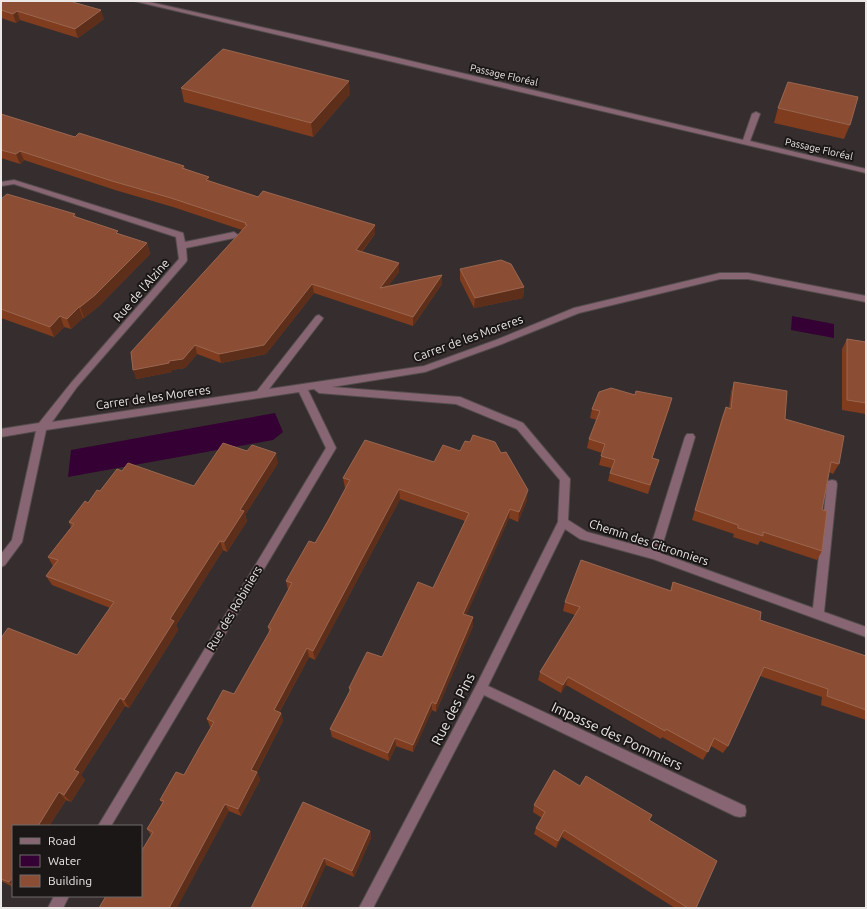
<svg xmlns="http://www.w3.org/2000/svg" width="867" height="909" viewBox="0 0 867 909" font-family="Ubuntu,sans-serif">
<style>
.water{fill:#350033}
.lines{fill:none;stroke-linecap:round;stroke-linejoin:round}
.minor-casing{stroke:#534c4c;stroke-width:2}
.minor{fill:#886572;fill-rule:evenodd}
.wall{fill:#7f3c1e}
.shaded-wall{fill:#5d2f1b}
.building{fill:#8b4e34;stroke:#9a6650}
.labels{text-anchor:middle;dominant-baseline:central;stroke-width:4;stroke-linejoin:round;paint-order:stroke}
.far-street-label{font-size:10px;fill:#ece7e7;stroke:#1b1717}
.street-label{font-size:12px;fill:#ece7e7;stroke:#1b1717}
.near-street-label{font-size:14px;fill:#ece7e7;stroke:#1b1717}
</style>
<rect width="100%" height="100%" fill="#362e2e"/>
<g class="water">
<polygon points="792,316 834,324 834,338 791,330"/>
<polygon points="275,413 283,432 273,440 68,477 71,450"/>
</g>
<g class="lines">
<defs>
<g id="minor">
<polygon points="134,1 145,1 377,53 743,140 752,114 756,112 760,114 750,141 866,169 866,173"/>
<polygon points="14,180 183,233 185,242 234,232 238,235 234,238 186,248 187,260 186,262 77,387 52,422 257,391 316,316 319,315 323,318 322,320 269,389 424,366 496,340 574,308 720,273 748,273 866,296 866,302 748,279 720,279 579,313 502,344 425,372 332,387 460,397 523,423 570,479 568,520 587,532 650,549 685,437 687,434 693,434 695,437 660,553 813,608 827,484 828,481 832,480 836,481 837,484 824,612 866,627 866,637 653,559 580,539 565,529 488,686 745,806 746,811 745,816 740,817 735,816 484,695 373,908 359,908 477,684 558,522 560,480 517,429 456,404 319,393 314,389 308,390 336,448 111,826 98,826 326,448 299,392 46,430 22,542 5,565 1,567 1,554 12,540 36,431 1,437 1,429 39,423 71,383 179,259 176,237 14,184 1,186 1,182"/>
<polygon points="54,896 69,896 63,908 48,908"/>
</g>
</defs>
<use href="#minor" class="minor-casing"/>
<use href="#minor" class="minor"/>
</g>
<g class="wall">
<polygon points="1,1 73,1 72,2 104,19 78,38 20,20 16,23 1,18"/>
<polygon points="181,88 350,94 313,137 184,102"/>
<polygon points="778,108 850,125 844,139 774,123"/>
<polygon points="1,114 75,137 184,166 185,169 210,181 375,234 362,252 399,263 399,272 388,286 442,275 442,284 413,326 314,293 266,354 221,363 197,354 185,368 172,370 172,372 136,379 242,230 173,207 115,190 24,160 20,164 1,158"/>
<polygon points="1,199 75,214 76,217 119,234 147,243 150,254 99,306 84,318 83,318 71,329 64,327 54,337 1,318"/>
<polygon points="460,269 524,287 523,298 474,308 460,280"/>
<polygon points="847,339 866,342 866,414 842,410 842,349"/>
<polygon points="734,382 785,419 839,464 833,474 829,472 822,510 822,551 817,560 760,541 758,545 733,537 734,534 692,520 722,417 726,407 729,408 731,392"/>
<polygon points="670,407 652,458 659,460 648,494 608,481 611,468 599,465 602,453 587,448 589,439 597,420 590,418 592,409"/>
<polygon points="278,463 245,515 247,521 227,552 223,550 176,625 178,630 129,708 125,706 81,775 85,780 71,802 66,800 49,826 13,826 13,887 1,881 1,638 77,655 110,608 52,585 46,576 53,566 48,557 71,527 69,522 100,491 122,471 194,486"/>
<polygon points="343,478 527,500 518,522 509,518 466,615 473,626 436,712 432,710 413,752 396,746 389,761 332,737 330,729 349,692 349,688 382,657 433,588 465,521 400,499 315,660 309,657 279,713 281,713 283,721 257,772 260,780 241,816 229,811 141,896 151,835 147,829 162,803 160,800 184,775 211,727 210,727 207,719 234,694 269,633 268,627 288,590 286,581 315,543 346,488 345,488"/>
<polygon points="673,582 760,620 866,656 866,720 821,705 822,697 760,676 728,746 723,753 711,746 703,760 662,737 661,739 566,685 561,693 538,680 540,672 575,615 563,611 565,602 670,591"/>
<polygon points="580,786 649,820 696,908 675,908 562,837 556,848 534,834 536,828 542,818 533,812 534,805"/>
<polygon points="303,802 370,831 371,838 354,877 326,865"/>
</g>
<g class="shaded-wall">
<polygon points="101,10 104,19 78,38 75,29"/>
<polygon points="17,11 20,20 16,23 13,14"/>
<polygon points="349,81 350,94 313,137 311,123"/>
<polygon points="20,151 24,160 20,164 16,154"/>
<polygon points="209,177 211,186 206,180"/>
<polygon points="375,225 375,234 356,259 356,250"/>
<polygon points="147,243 150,254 99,306 84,318 80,307"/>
<polygon points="399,263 399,272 380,297 380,288"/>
<polygon points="442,275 442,284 413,326 413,317"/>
<polygon points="312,284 314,293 266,354 221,363 219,354"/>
<polygon points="524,287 523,298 474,308 475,298"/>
<polygon points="79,307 83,318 71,329 67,319"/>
<polygon points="60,316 64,327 54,337 50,327"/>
<polygon points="195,345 197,354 185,368 172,370 172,372 136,379 133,370 169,361"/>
<polygon points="672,398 670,407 649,467"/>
<polygon points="276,453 278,463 245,515 247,521 227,552 224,542 240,510"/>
<polygon points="399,489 400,499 315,660 313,651"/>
<polygon points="528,490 527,500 518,522 519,512"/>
<polygon points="510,509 509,518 463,623 463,614"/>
<polygon points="220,541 223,550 176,625 178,630 129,708 124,700 170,619"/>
<polygon points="473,617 473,626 436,712 436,704"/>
<polygon points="307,648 309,657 276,718 274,710"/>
<polygon points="568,677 566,685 561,693 563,685"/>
<polygon points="120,698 125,706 81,775 85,780 71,802 64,795 74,770"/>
<polygon points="432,702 432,710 413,752 413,745"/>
<polygon points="281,713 283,721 254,777 251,770"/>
<polygon points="395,738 396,746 389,761 388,753"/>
<polygon points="257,772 260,780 241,816 238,809"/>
<polygon points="59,792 66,800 49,826 38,826"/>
<polygon points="225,804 229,811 177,908 169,908"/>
<polygon points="564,830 562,837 556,848 558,841"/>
<polygon points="370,831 371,838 354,877 352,871"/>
<polygon points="324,858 326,865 306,908 301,908"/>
<polygon points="13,877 13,885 9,882"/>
</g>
<g class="building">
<polygon points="1,1 69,1 101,10 75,29 17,11 13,14 1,10"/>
<polygon points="223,49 349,81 311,123 181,88"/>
<polygon points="788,82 858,97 850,125 778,108"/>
<polygon points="1,114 75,137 79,133 184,166 182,168 209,177 206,180 258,197 263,191 375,225 356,250 399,263 380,288 442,275 413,317 312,284 264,345 219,354 195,345 183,359 169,361 169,363 133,370 131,352 247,225 245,224 246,223 171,198 112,181 20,151 16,154 1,150"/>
<polygon points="7,194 75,214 73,216 118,231 116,233 147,243 95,295 80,307 79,307 67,319 60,316 50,327 1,309 1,199"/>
<polygon points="501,260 511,264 524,287 475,298 460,269"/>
<polygon points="847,339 866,342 866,403 847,400"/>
<polygon points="734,382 787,391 785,419 844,436 839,464 831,462 822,510 827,511 822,551 763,532 763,536 738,528 738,525 695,510 726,407 731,409"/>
<polygon points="611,388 635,395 636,391 672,398 652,458 659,460 650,485 610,473 615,460 601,456 605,444 589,439 600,411 592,409 599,392"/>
<polygon points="473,435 495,442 501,453 506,452 528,490 519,512 510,509 463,614 473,617 436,704 432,702 413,745 395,738 388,753 330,729 351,689 349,688 367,652 382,657 418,582 433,588 469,513 399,489 313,651 307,648 274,710 281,713 251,770 257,772 238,809 225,804 169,908 99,908 106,896 141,896 141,852 153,832 147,829 164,801 160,800 176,772 184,775 199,748 214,722 207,719 223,690 234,694 271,629 268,627 292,583 286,581 309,541 315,543 328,521 350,480 343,478 365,440 434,462 443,445 460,451 465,441 470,442"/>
<polygon points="223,443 247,451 252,445 276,453 240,510 244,511 224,542 220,541 170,619 174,621 124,700 120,698 74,770 79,772 64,795 59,792 38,826 13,826 13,877 9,882 1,879 1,638 8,628 77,655 114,602 46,576 58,560 48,557 74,524 69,522 85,501 88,503 97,490 100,491 117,469 122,471 128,463 194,486"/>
<polygon points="581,560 671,591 673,582 761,612 760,620 866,656 866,710 827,696 828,689 764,667 728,746 714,738 708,752 666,729 665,731 568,677 563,685 540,672 580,607 565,602"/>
<polygon points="554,770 580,786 586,776 652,815 649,820 717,861 696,908 688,908 564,830 558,841 536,828 545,812 534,805"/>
<polygon points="303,802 370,831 352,871 324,858 301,908 251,908"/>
</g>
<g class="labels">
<g class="far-street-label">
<text transform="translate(504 75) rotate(13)">Passage Floréal</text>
<text transform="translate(819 149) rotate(13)">Passage Floréal</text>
</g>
<g class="street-label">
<text transform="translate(141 290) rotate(-49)">Rue de l'Alzine</text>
<text transform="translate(468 338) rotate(-20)">Carrer de les Moreres</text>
<text transform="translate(153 397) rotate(-8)">Carrer de les Moreres</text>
<text transform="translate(649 542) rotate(18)">Chemin des Citronniers</text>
<text transform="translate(234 608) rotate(-59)">Rue des Robiniers</text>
</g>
<g class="near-street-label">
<text transform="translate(453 709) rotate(-63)">Rue des Pins</text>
<text transform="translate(617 736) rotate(25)">Impasse des Pommiers</text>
</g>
</g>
<rect width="867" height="909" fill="none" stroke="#ece7e7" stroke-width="4"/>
<rect x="12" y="825" width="130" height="72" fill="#1b1717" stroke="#6f6a6a"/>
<rect x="20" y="838" width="20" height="6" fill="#886572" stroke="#6f6a6a"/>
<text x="48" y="845" font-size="12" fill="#ece7e7">Road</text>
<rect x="20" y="855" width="20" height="12" fill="#350033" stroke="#6f6a6a"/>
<text x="48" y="865" font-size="12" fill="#ece7e7">Water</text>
<rect x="20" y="875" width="20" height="12" fill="#8b4e34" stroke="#6f6a6a"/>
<text x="48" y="885" font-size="12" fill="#ece7e7">Building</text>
</svg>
